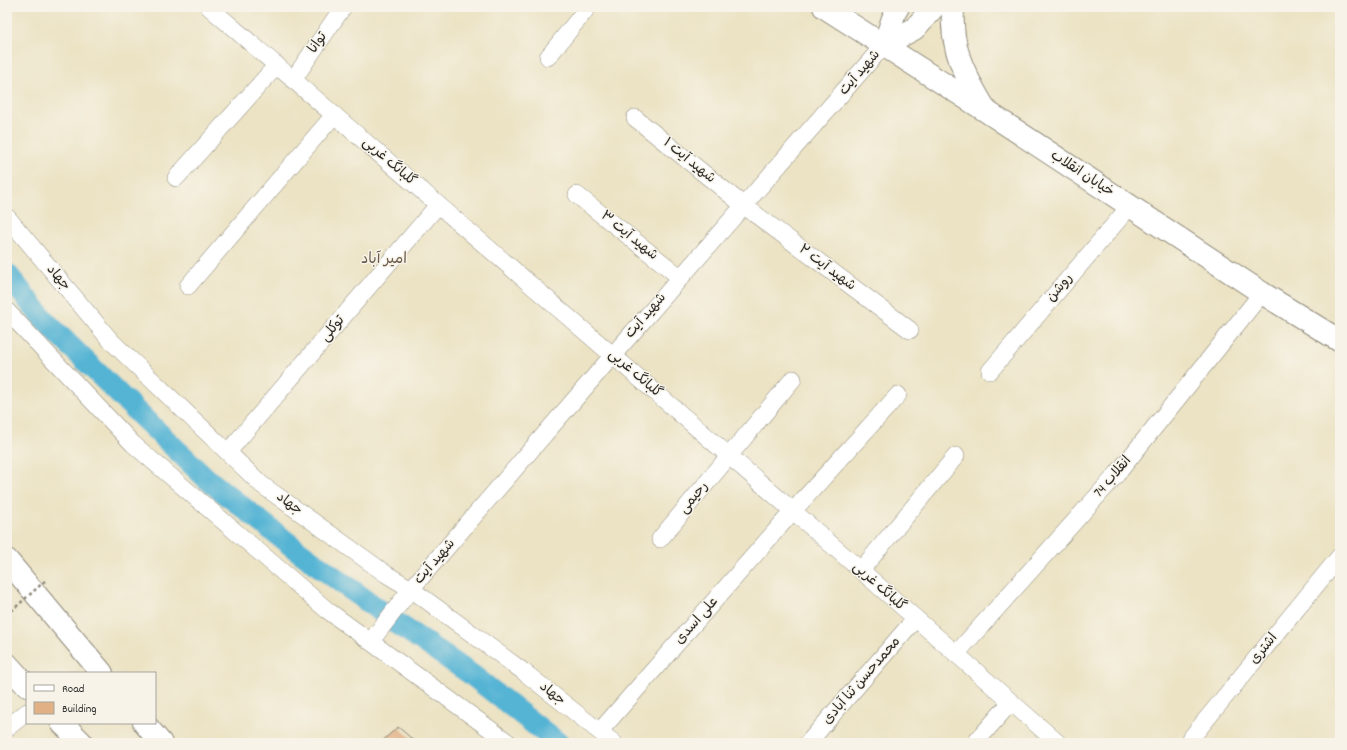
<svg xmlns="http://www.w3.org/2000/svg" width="1347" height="750" viewBox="0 0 1347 750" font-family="Dekko,'Playpen Sans Arabic',sans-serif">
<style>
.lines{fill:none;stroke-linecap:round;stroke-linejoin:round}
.canal{stroke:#55b4d4;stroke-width:22}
.building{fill:#e1b185}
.minor-casing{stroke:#8c8778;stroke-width:18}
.secondary-casing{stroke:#8c8778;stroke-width:24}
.primary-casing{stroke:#8c8778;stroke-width:24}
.minor{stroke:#fff;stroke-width:17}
.secondary{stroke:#fff;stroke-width:22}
.primary{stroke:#fff;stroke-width:22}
.path-bridge{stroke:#8c8778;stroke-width:2.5;stroke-dasharray:3 3;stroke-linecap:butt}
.labels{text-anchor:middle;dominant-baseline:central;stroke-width:3;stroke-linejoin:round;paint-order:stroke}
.street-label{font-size:14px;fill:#2b2b2b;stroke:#f7f3e8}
.neighbourhood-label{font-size:15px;fill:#6b5a4a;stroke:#f7f3e8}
</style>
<rect width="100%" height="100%" fill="#f7f3e8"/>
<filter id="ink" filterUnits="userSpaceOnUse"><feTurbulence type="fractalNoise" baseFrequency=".025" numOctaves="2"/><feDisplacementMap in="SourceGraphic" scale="8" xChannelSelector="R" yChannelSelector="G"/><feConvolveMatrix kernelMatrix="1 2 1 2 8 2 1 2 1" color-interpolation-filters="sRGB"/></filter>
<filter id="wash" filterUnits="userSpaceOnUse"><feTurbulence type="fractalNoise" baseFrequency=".012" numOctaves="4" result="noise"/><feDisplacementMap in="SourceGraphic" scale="16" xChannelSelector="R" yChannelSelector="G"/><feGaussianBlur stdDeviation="0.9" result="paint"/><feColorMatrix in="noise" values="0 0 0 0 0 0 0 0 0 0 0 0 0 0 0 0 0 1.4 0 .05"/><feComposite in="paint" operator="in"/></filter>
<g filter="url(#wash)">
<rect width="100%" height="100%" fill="#ece3c4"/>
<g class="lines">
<polyline class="canal" points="7,274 45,321 137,412 207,479 293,547 401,626 472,675 558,743"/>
</g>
<g id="blocks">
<polygon class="building" points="398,727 417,743 380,743"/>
</g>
</g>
<g filter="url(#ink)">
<use href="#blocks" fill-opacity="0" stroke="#8c8778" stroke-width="1"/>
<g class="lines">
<defs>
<g id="minor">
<polyline points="209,7 793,511 1058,743"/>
<polyline points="548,57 588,7"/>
<polyline points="293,80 343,7"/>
<polyline points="635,118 743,205 910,330"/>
<polyline points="176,178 277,65"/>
<polyline points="577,195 680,277"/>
<polyline points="7,217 111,341 262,485 386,574 411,589 524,672 614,743"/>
<polyline points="188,286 334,115"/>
<polyline points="7,311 133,444 327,610 509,743"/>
<polyline points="990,371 1130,206"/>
<polyline points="228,452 438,205"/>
<polyline points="660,539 793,379"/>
<polyline points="861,570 956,456"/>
<polyline points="371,641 411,589 613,355 884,45"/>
<polyline points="956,654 1117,474 1262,293"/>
<polyline points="7,728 27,712"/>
<polyline points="600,731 793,511 898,395"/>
<polyline points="808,743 915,619"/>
<polyline points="975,743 1011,702"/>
<polyline points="1187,743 1340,556"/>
</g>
<g id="secondary">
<polyline points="824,7 986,111 1262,293 1340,341"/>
<path d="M953 7C950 48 964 74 985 109"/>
<polyline points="884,45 914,29 934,7"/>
<polyline points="884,45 895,12 898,7"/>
</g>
<g id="primary">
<polyline points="7,560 102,673"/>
<polyline points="7,664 27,686"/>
<polyline points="62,723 82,743"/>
<polyline points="144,723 161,743"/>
</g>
</defs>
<use href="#minor" class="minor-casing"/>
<use href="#secondary" class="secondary-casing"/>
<use href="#primary" class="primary-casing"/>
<use href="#minor" class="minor"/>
<use href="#secondary" class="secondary"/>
<use href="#primary" class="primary"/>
<polyline class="path-bridge" points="7,615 46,580"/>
</g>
</g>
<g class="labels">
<g class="street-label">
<text transform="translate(318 43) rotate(-55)">توانا</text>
<text transform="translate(860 73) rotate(-49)">شهید آیت</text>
<text transform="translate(689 161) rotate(39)">شهید آیت ۱</text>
<text transform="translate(389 162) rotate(41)">گلبانگ غربی</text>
<text transform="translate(1082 174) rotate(33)">خیابان انقلاب</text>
<text transform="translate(629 236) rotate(39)">شهید آیت ۳</text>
<text transform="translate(827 268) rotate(37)">شهید آیت ۲</text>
<text transform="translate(58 278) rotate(50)">جهاد</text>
<text transform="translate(1060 288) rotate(-50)">روشن</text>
<text transform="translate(646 316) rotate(-49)">شهید آیت</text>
<text transform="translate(333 329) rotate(-50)">توکلی</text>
<text transform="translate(635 374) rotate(41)">گلبانگ غربی</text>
<text transform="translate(1113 477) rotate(-49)">انقلاب 74</text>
<text transform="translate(694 498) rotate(-50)">رحیمی</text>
<text transform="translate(289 504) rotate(36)">جهاد</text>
<text transform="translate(435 562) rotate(-49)">شهید آیت</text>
<text transform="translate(879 587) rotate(42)">گلبانگ غربی</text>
<text transform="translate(697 621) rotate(-49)">علی اسدی</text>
<text transform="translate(1264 649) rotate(-51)">اشتری</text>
<text transform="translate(862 681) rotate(-49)">محمدحسن ثنا آبادی</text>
<text transform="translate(552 694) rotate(38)">جهاد</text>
</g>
<g class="neighbourhood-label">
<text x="384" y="260">امیر آباد</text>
</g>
</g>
<rect width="1347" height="750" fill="none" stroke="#f7f3e8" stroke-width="24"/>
<rect x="26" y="672" width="130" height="52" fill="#f7f3e8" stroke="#a5a39c"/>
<rect x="34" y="685" width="20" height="6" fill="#ffffff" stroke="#a5a39c"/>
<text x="62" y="692" font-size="12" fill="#2b2b2b">Road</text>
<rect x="34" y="702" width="20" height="12" fill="#e1b185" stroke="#a5a39c"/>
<text x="62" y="712" font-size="12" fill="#2b2b2b">Building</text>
</svg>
